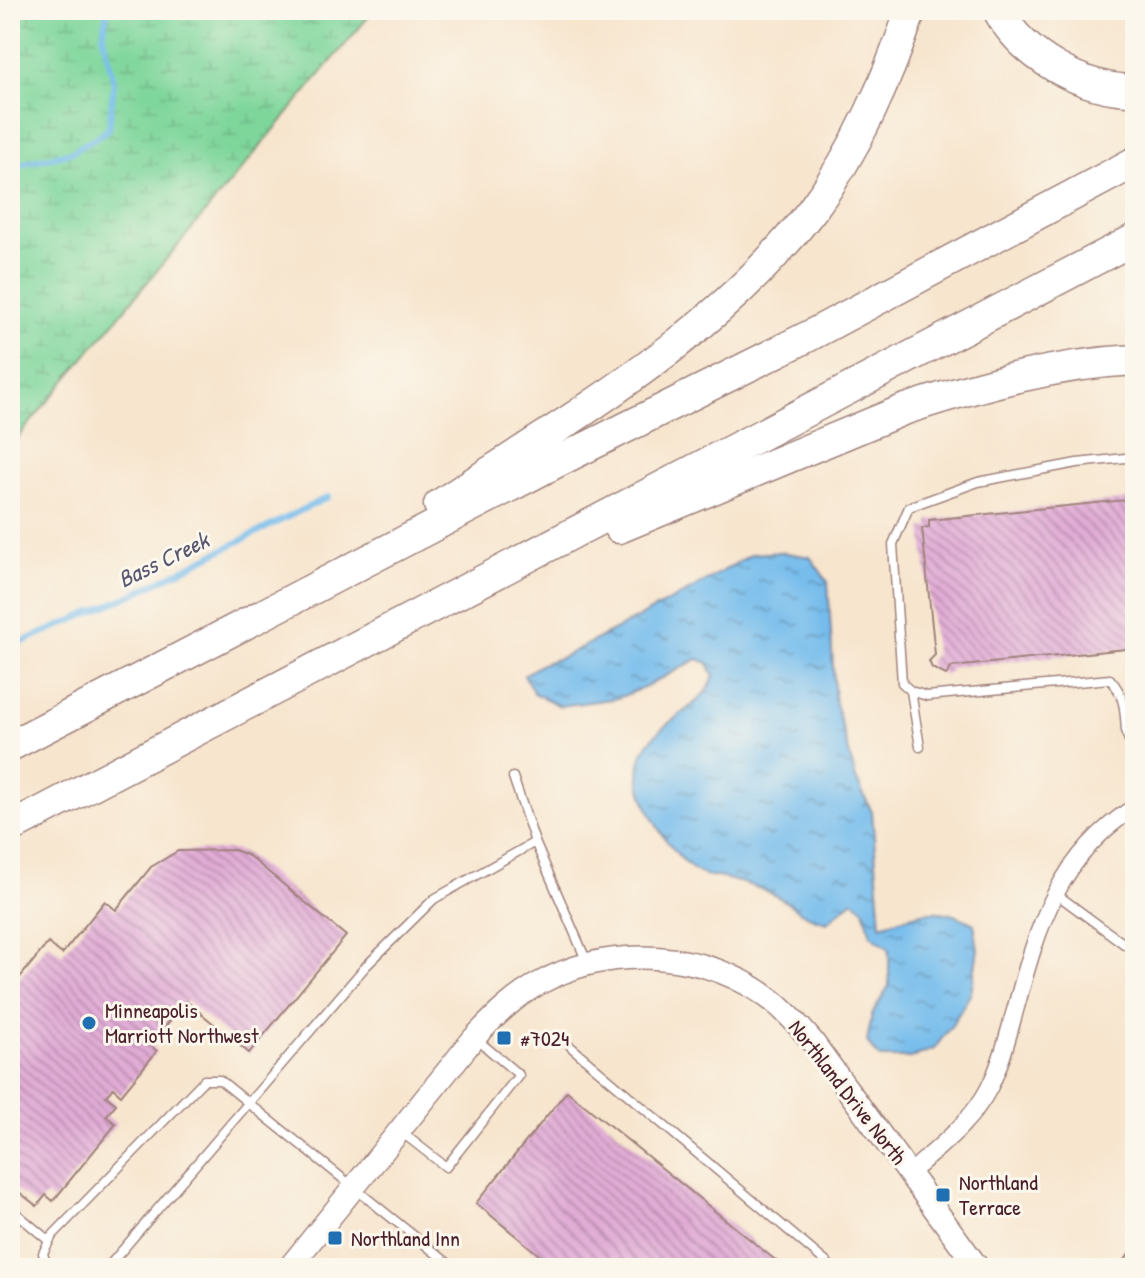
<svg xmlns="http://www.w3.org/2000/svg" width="1145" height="1278" viewBox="0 0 1145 1278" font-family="'Patrick Hand',sans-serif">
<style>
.wetland{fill:url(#wetland-marsh);stroke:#647a63;stroke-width:2}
.water{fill:url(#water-ripples);stroke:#5f6e8c;stroke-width:2}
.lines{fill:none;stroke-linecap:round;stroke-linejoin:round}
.stream{stroke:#74bcec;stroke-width:6}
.building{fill:url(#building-back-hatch)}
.service-casing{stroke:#a0827c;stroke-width:11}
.minor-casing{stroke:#a0827c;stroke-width:19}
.tertiary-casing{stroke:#a0827c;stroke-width:25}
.motorway-casing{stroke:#a0827c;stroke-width:33}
.service{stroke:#fff;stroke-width:8}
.minor{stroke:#fff;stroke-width:16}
.tertiary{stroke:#fff;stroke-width:22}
.motorway{stroke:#fff;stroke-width:30}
.poi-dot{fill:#1f6fb2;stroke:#fbf7ec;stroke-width:3}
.labels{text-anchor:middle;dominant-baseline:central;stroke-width:6;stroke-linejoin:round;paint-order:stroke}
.poi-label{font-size:22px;fill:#4a1f2b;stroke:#fbf7ec;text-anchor:start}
.street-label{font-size:22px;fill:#4a1f2b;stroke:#fbf7ec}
.water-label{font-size:24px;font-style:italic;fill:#59566f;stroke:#fbf7ec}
</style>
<defs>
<pattern id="wetland-marsh" width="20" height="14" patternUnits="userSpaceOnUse" patternTransform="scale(2)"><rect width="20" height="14" fill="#7ed69b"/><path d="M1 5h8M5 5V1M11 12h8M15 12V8" fill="none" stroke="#6eb786"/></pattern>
<pattern id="water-ripples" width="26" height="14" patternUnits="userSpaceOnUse" patternTransform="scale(2)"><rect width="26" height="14" fill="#74bcec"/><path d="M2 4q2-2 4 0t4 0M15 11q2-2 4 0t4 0" fill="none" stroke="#6198bf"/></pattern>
<pattern id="building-back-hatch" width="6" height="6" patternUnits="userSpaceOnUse" patternTransform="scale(2)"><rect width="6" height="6" fill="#e1acd6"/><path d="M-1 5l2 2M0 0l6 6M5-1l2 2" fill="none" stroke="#b88bae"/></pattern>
</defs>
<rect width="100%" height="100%" fill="#fbf7ec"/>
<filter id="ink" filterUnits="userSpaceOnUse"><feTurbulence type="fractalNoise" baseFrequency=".0125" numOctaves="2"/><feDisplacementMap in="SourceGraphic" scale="16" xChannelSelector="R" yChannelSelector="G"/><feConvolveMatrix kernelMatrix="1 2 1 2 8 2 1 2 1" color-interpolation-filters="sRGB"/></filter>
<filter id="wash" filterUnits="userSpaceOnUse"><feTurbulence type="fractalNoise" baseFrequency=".006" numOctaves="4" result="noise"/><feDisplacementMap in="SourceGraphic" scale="32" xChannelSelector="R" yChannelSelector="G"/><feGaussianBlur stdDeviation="1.8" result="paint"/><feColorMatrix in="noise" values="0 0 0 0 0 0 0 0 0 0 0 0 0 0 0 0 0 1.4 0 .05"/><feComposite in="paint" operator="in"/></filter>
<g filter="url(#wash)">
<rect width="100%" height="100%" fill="#f7e5ce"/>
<polygon class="wetland" points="10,10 374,10 10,447"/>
<path class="water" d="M781 552 810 557 828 582 835 701 856 779 872 812 881 925C921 914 934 902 974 924L978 949 971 993 952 1025 934 1049 911 1058H880L867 1042 872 1014 889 986V948L871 935 864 909 853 900 827 922C799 917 791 901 768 892 755 886 740 882 727 879 718 876 705 877 697 872 668 852 629 792 642 756 655 720 703 711 714 676L708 663 697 659 649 685 618 698 560 706 534 693 524 675 542 664 563 657 687 592 752 554Z"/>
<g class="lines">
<g class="stream">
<polyline points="10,174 25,163 72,152 109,129 114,82 103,37 107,10"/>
<polyline points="10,647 134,594 328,497"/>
</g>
</g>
<g id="blocks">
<g class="building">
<polygon points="1135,499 1135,648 952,667 946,675 932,668 929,661 935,655 922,528 929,527 929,520"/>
<polygon points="235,850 249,856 346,936 249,1053 186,1001 150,1045 157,1051 121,1095 113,1088 106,1096 116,1104 106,1116 116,1124 53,1201 46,1195 37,1206 10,1185 10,984 13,986 48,943 62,954 105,901 116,910 151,867 178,851"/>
<polygon points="567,1091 785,1268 555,1268 476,1203"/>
<polygon points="1135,1246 1135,1268 1119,1268"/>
</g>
</g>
</g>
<g filter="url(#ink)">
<use href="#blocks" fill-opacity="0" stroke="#a0827c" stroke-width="2"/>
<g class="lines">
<defs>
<g id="service">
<polyline points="911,691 920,747"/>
<polyline points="1135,730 1126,733 1135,755"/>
<path d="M1126 733C1125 712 1125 695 1110 679L927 696 911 691 902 683 893 544 909 507 978 482 1077 463 1135 457"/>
<polyline points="513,777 535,842"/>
<polyline points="1055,893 1135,952"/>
<polyline points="571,1047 833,1268"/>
<polyline points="400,1131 446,1167 519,1075 475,1038"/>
<polyline points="10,1208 49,1241"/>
<polyline points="47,1268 43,1253 52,1236 204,1080 220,1080 454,1268"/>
<polyline points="107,1268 366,966 434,899 535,842 587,962"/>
</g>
<path id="minor" d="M910 1173C938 1147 971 1123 989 1088 1002 1062 1008 1035 1016 1007 1038 925 1059 855 1135 807"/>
<path id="tertiary" d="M289 1268 474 1038C494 1017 515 996 540 983 613 943 708 951 773 1001 788 1013 800 1027 812 1041L978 1268"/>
<g id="motorway">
<path d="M998 10C1023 57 1083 90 1135 90"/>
<path d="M439 505C570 418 715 338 812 210 857 150 887 80 911 10"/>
<path d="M619 528 903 410C979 385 1055 364 1135 360"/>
<polyline points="10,746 557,462 809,336 1135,162"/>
<polyline points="10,828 1135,239"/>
</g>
</defs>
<use href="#service" class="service-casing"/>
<use href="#minor" class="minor-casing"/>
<use href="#tertiary" class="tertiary-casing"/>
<use href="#motorway" class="motorway-casing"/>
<use href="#service" class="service"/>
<use href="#minor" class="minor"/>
<use href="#tertiary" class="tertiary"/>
<use href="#motorway" class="motorway"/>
</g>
</g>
<g class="poi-dot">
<circle cx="89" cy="1023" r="8"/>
<rect x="496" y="1030" width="16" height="16" rx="4"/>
<rect x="935" y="1187" width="16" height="16" rx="4"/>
<rect x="327" y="1230" width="16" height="16" rx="4"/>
</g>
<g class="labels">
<g class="poi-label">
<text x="105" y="1010">Minneapolis<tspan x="105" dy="25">Marriott Northwest</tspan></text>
<text x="520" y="1038">#7024</text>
<text x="959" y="1182">Northland<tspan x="959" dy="25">Terrace</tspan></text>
<text x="351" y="1238">Northland Inn</text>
</g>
<g class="street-label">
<text transform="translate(848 1092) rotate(52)">Northland Drive North</text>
</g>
<g class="water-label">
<text transform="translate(163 559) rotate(-26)">Bass Creek</text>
</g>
</g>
<rect width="1145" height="1278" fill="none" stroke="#fbf7ec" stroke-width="40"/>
</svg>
